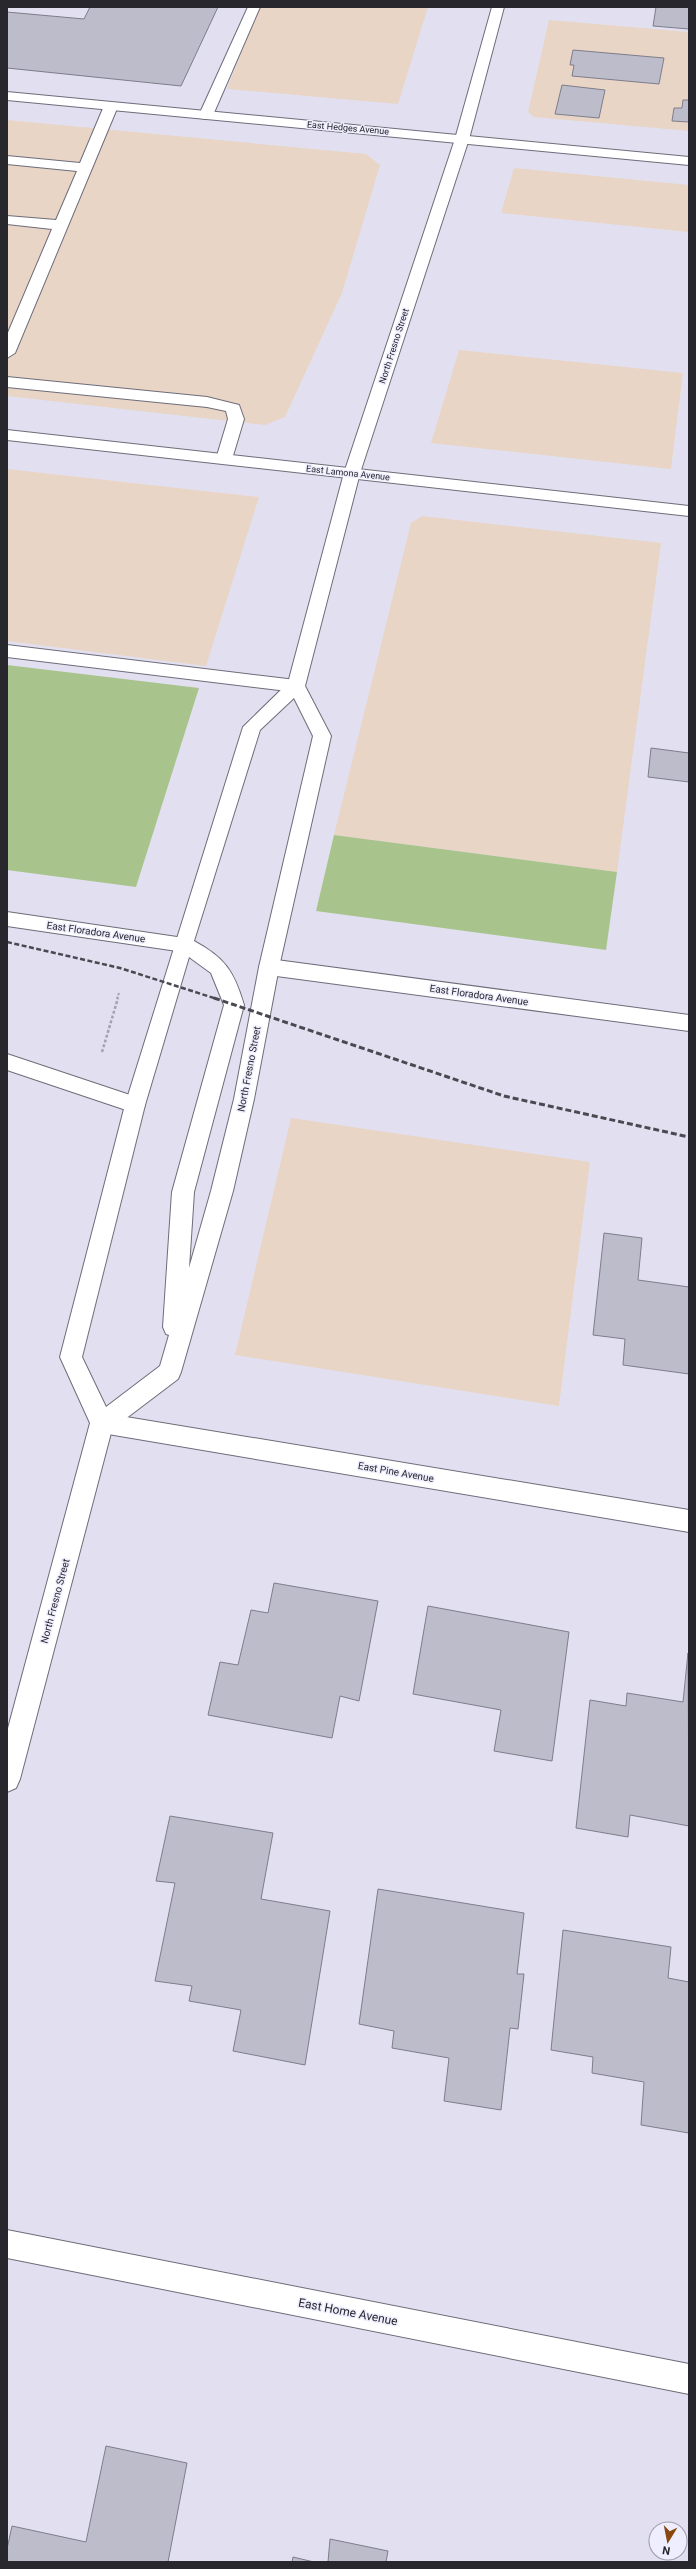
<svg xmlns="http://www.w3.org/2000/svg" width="696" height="2569" viewBox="0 0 696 2569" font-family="Roboto,sans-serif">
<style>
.commercial{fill:#e8d5c5}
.green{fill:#a8c48c}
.building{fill:#bdbccb;stroke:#7e7d8b}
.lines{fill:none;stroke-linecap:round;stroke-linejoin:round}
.lane-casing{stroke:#6e6c7a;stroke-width:2}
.street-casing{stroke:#6e6c7a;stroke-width:2}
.secondary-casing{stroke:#6e6c7a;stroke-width:2}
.path-far1{stroke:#a4a2af;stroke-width:2;stroke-dasharray:2.5 1.5;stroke-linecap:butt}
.path{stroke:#a4a2af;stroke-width:2.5;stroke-dasharray:3 2;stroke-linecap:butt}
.lane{fill:#fff;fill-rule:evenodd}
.street{fill:#fff;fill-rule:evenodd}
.secondary{fill:#fff;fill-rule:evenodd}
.rail-far1{stroke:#494951;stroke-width:2.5;stroke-dasharray:5 2.5;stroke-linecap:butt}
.rail{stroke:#494951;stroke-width:3;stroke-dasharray:6 3;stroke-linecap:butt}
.labels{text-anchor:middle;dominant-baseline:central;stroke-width:3;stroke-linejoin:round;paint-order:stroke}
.far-street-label{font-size:9px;fill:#27272d;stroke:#efeefe}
.street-label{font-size:10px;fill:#27272d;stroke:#efeefe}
.near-street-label{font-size:12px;fill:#27272d;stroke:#efeefe}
</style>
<rect width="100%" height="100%" fill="#e2e0f0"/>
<g class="commercial">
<polygon points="259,7 428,7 398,104 227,89"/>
<polygon points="549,20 689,32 689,131 534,117 528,112"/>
<polygon points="7,120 366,154 380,165 342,293 285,417 265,425 7,396"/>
<polygon points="514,168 689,185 689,232 501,213"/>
<polygon points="459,350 683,373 671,469 431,443"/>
<polygon points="7,469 259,497 206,666 7,641"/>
<polygon points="422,516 661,543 617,872 334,835 411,523"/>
<polygon points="291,1118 590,1162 559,1406 235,1355"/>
</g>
<g class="green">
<polygon points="7,665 199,688 136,887 7,870"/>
<polygon points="334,835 617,872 606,950 316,911"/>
</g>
<g class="building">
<polygon points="90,7 218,7 181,86 7,68 7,12 84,19"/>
<polygon points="656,7 689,7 689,29 653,26"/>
<polygon points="573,50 664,58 659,84 572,76 574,65 570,65"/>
<polygon points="562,85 605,90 599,118 555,114"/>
<polygon points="683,100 689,100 689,122 672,121 674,108 682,108"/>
<polygon points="651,748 689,753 689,782 648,777"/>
<polygon points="604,1233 642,1238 638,1280 689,1287 689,1374 623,1365 625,1339 593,1335"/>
<polygon points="274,1583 378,1601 359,1701 340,1696 332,1738 208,1715 220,1662 238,1665 251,1610 268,1613"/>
<polygon points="428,1606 569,1632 552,1761 494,1751 501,1710 413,1694"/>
<polygon points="688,1653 689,1826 630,1815 628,1837 576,1828 590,1700 626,1706 627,1693 683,1702"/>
<polygon points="170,1816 273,1833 261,1899 330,1911 305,2065 233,2051 241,2010 189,2001 192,1986 155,1981 175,1883 156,1881"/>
<polygon points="378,1889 524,1913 517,1974 524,1974 518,2029 510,2028 501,2110 444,2101 449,2058 392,2048 394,2031 359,2024"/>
<polygon points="563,1930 671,1947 668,1978 689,1982 689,2133 641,2125 644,2082 592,2073 593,2057 551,2050"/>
<polygon points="106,2446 187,2463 168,2562 7,2562 7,2549 12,2526 86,2542"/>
<polygon points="330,2539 388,2551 386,2562 328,2562"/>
<polygon points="293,2557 314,2562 292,2562"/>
</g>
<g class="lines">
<defs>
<g id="lane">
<polygon points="248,7 260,7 213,115 206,119 201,118 199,115"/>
<polygon points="111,102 118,106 15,353 7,358 7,335 52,229 7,224 7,216 56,220 77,171 7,164 7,156 80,163 104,106"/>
<polygon points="7,377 207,397 239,405 244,419 232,459 224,464 216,459 228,419 226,411 207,407 7,387"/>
<polygon points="7,645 296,680 302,682 305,686 302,690 296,692 7,657"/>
</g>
<g id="street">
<polygon points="7,92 689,157 689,165 7,100"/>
<polygon points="7,430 689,506 689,516 7,440"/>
<polygon points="7,912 184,938 191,940 194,945 191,950 184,952 7,926"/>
<polygon points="269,959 689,1015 689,1031 269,975 262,972 259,967 262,962"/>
<polygon points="7,1054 142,1099 145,1105 142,1111 135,1113 7,1070"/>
<polygon points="102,1413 689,1510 689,1532 102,1433 94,1430 90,1423 94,1416"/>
<polygon points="7,2230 689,2364 689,2394 7,2258"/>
</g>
<path id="secondary" d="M492 7H504L469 139 360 473 305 686 331 736 279 967 254 1099 233 1191 181 1372 178 1379 112 1429 20 1779 16 1788 7 1792V1732L90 1423 60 1357 125 1105 243 727 288 683 344 473 455 139ZM294 698 313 736 259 967 234 1099 211 1191 189 1268 194 1192 244 1005C234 971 225 958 194 941L260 730ZM189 957 211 973 224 1005 172 1192 163 1327 166 1334 169 1335 160 1366 106 1407 82 1357 145 1105Z"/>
</defs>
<use href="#lane" class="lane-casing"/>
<use href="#street" class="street-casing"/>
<use href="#secondary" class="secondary-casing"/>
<polyline class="path-far1" points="117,999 119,993"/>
<polyline class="path" points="102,1052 118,998"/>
<use href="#lane" class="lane"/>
<use href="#street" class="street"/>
<use href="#secondary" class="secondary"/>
<polyline class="rail-far1" points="7,942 120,968 217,999"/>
<polyline class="rail" points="214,998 504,1096 689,1137"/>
</g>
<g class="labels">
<g class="far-street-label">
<text transform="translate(348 128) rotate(5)">East Hedges Avenue</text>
<text transform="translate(394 346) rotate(-72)">North Fresno Street</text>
<text transform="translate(348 473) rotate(6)">East Lamona Avenue</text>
</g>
<g class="street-label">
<text transform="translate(96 932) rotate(8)">East Floradora Avenue</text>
<text transform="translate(479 995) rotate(8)">East Floradora Avenue</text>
<text transform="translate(249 1069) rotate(-79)">North Fresno Street</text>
<text transform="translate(396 1472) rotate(10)">East Pine Avenue</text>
<text transform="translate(55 1601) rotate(-75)">North Fresno Street</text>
</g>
<g class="near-street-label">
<text transform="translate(348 2312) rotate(11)">East Home Avenue</text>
</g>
</g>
<rect width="696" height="2569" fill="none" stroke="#27272d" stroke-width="16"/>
<g transform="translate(668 2541) rotate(190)"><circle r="19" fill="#efeefe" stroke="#9f9eaa"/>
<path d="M0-3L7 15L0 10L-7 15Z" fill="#884810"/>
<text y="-6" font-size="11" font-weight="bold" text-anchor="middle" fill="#27272d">N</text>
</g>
</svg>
